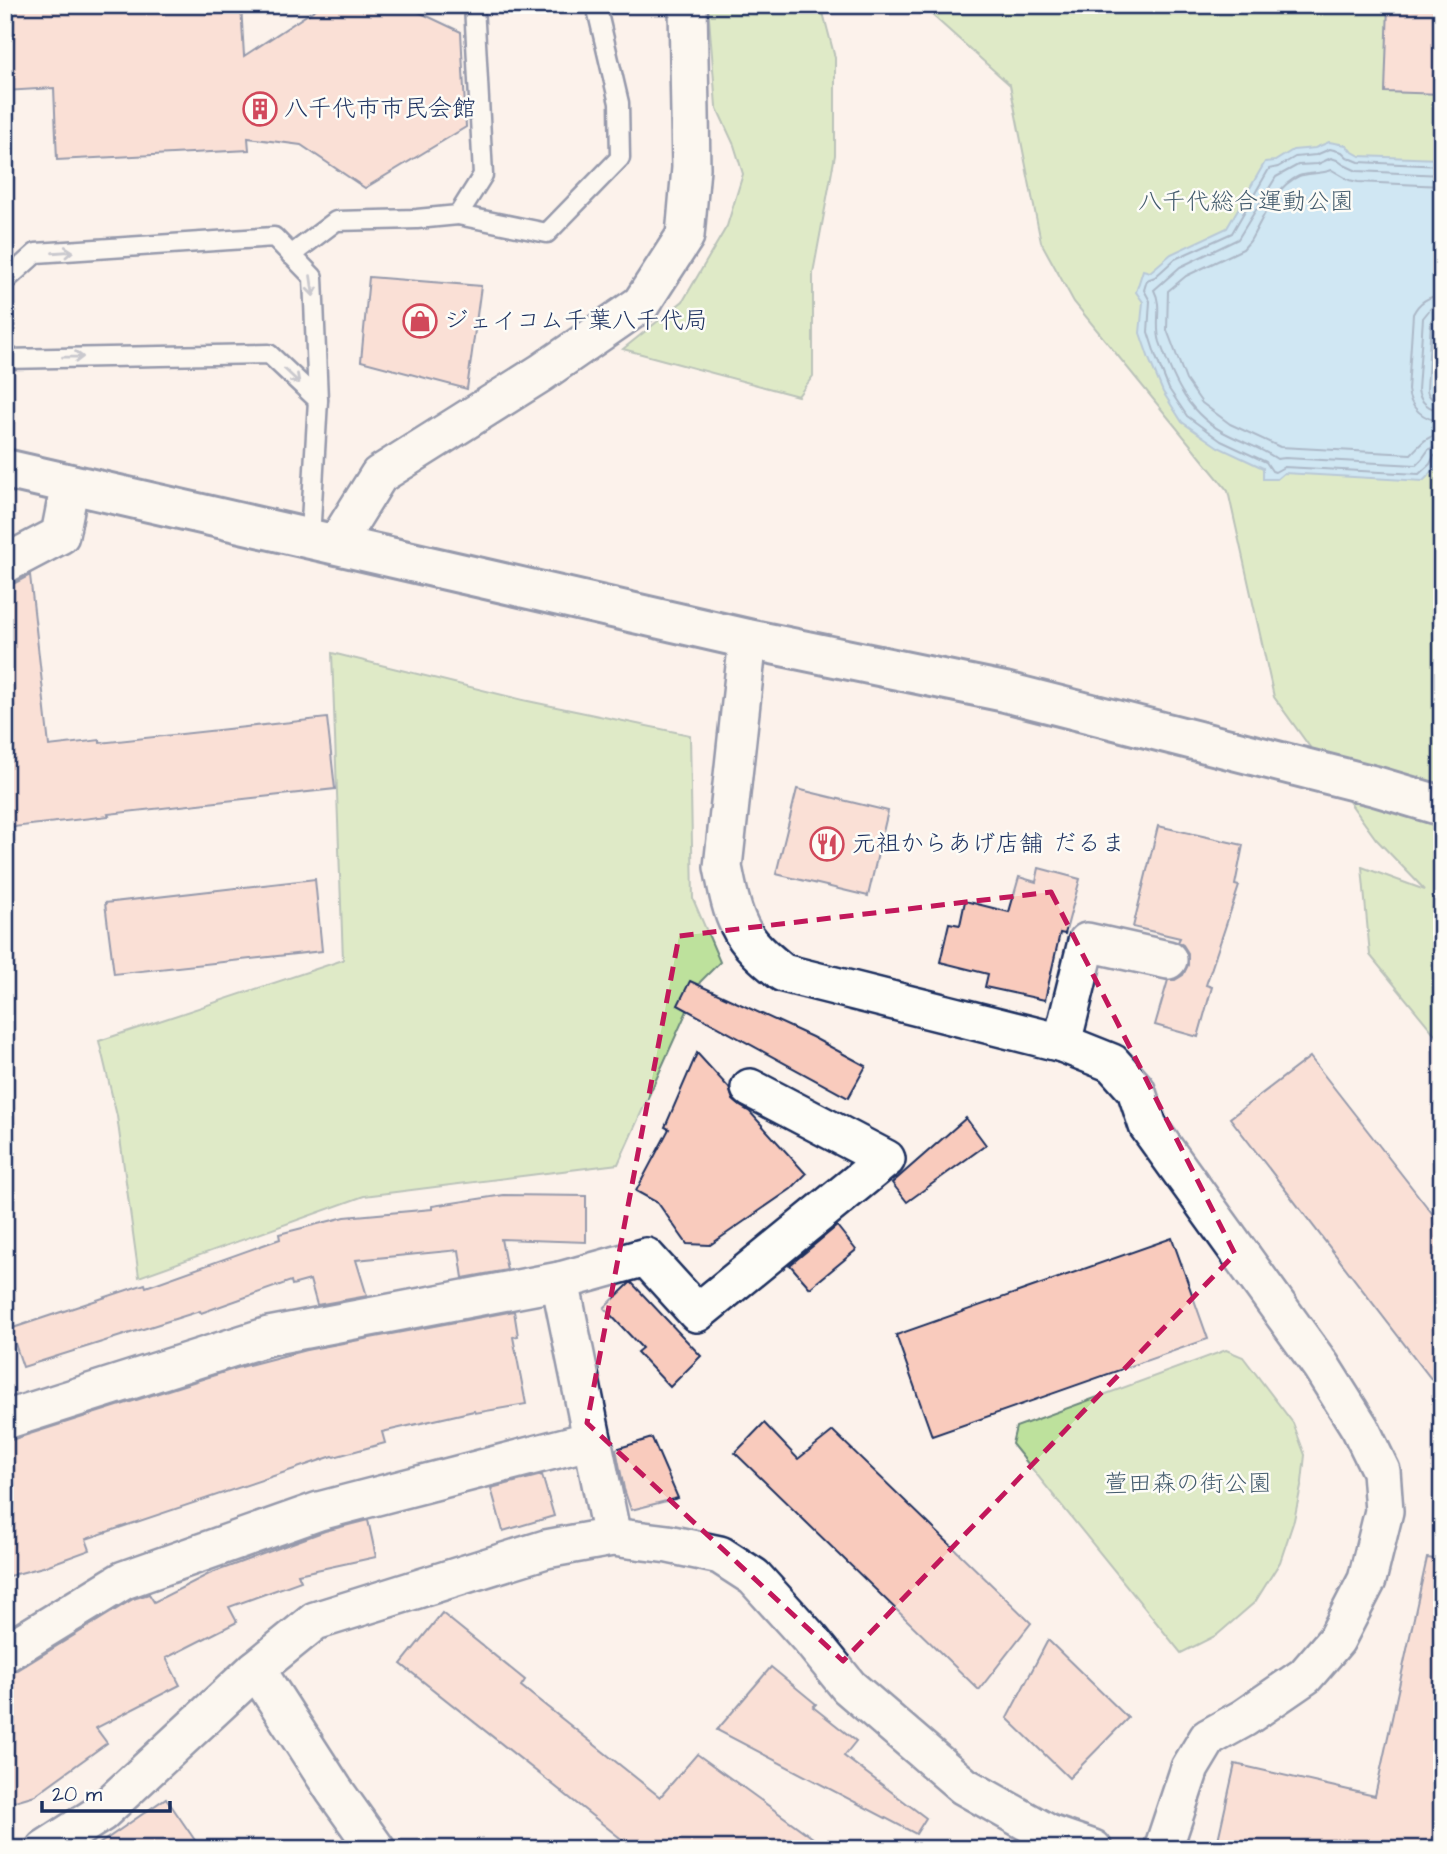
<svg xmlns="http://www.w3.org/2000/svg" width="1447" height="1854" viewBox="0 0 1447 1854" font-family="'Architects Daughter','Klee One',sans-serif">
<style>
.green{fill:#bde19c;stroke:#6c887d;stroke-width:2}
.water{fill:#9bd9fc;stroke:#6895bd;stroke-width:2}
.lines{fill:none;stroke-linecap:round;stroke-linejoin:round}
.shore{stroke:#4e739d;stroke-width:2}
.building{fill:#f9cbbd;stroke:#1b2f5e;stroke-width:2}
.lane-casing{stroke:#1b2f5e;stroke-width:23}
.street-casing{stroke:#1b2f5e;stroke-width:42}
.secondary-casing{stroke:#1b2f5e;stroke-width:44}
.lane{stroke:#fdfcf7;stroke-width:18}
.street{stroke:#fdfcf7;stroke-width:37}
.secondary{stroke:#fdfcf7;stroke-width:38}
.oneway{stroke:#8c96aa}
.marked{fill:none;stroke:#c2185b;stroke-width:5;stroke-dasharray:14 9;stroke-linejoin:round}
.labels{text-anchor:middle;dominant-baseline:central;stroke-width:5;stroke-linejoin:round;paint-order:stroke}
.poi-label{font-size:24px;fill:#1b2f5e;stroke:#fdfcf7;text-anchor:start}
.park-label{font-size:24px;fill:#445c6e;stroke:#fdfcf7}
</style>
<rect width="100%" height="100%" fill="#fcf2eb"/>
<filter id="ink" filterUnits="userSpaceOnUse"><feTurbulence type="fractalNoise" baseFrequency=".0143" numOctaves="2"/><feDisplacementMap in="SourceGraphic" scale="14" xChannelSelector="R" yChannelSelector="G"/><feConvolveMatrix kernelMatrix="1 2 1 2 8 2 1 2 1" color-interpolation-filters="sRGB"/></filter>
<g filter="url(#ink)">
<g class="green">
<polygon points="708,5 821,5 835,58 835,155 813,273 813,376 798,396 623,349 683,301 727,226 743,174 734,145 716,106"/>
<polygon points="921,5 1442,5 1442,1043 1370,955 1362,867 1425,890 1376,839 1274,697 1228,491 1074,302 1041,242 1010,85"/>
<polygon points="332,653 523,700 690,735 693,899 720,962 700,982 618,1164 364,1196 139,1277 117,1116 99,1041 343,960"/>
<polygon points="1226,1350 1243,1357 1293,1423 1305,1455 1302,1482 1294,1520 1280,1562 1255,1602 1217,1635 1181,1653 1012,1444 1016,1427"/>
</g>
<polygon class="water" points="1329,142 1346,145 1351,151 1360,156 1439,159 1442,162 1442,267 1434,391 1442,396 1438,466 1423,481 1284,473 1277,479 1263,479 1263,468 1218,447 1182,422 1163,392 1149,359 1140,333 1143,302 1136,292 1143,270 1150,272 1171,254 1227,228 1265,162 1275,161 1293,150 1315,148"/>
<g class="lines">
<g class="shore">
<polyline points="1442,166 1359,162 1347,157 1342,152 1330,149 1316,155 1295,157 1278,167 1269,169 1232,233 1175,259 1155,277 1147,280 1144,290 1150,301 1148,332 1156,357 1169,389 1187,416 1221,441 1266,462 1272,471 1275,472 1284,467 1419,474 1430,464 1434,456 1442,454"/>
<path d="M1442 175 1357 171 1344 165 1337 160 1331 158 1318 164 1298 165 1276 177 1238 239 1180 267 1154 290C1163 307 1154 323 1160 342 1174 382 1189 416 1229 435 1245 443 1263 449 1277 459L1285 458 1416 465 1422 459 1429 449 1442 445"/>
<path d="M1442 186 1358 182 1349 180 1332 170C1321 174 1308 173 1299 176 1274 187 1263 219 1250 241L1243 249 1186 276 1168 291 1167 330 1186 380 1202 403 1230 424 1280 447 1411 454C1421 444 1426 435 1442 435"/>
<path d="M1442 295C1428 296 1419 302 1413 314L1408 390C1410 408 1423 420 1442 421"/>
<path d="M1442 306 1431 308 1423 318 1418 390C1420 402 1429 410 1442 410"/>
<path d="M1442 314 1435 316 1431 321 1427 390C1428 397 1435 402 1442 402"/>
</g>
</g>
<g class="building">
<polygon points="5,5 241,5 244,56 322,5 404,5 461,32 466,127 365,188 301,145 248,138 249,150 57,160 54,88 5,91"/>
<polygon points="1388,5 1442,5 1442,94 1385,92"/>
<polygon points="369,277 481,286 467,389 361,361"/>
<polygon points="30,575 49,746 100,740 100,743 327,718 335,789 108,814 109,816 5,828 5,585 15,583"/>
<polygon points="797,789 888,811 868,896 776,874"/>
<polygon points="1158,826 1243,845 1235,885 1239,886 1206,985 1212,987 1198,1037 1155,1025 1168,980 1175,980 1183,975 1188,965 1188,953 1183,945 1178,942 1180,938 1133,927"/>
<polygon points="1039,868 1080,879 1065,934 1060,933 1045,1000 985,987 988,974 940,962 949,923 960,925 965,901 1009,912 1019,877 1036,882"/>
<polygon points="315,879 322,951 114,974 105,903"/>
<polygon points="690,981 812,1037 866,1066 848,1098 678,1005"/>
<polygon points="697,1053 729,1088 733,1100 740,1106 750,1112 806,1174 791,1189 710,1245 687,1244 658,1203 636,1191 669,1129 665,1127"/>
<polygon points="1310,1057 1442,1226 1442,1393 1230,1118"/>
<polygon points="966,1118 986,1145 907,1202 892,1183"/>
<polygon points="504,1195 586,1196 586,1242 501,1239 507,1270 463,1278 459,1250 356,1260 367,1296 317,1305 310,1280 292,1285 291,1281 201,1313 200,1311 23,1367 10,1329 145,1284 146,1287 280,1239 279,1234 345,1217 432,1209 432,1206"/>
<polygon points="837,1226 856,1250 810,1288 790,1265"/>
<polygon points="1172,1238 1208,1339 932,1436 896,1335"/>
<polygon points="630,1283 632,1283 701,1356 670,1387 637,1352 642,1348 604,1308"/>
<polygon points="514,1311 518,1336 513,1337 526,1404 475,1413 474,1411 382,1432 385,1443 334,1457 333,1456 86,1539 90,1550 43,1567 5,1577 5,1440 11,1440 237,1368 306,1350"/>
<polygon points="764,1423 798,1459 833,1431 1031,1623 979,1690 735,1453"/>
<polygon points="652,1438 678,1498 631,1510 624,1489 616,1449"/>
<polygon points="542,1475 554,1516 503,1531 491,1488"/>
<polygon points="368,1520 376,1557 298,1574 301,1581 229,1607 237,1622 166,1658 180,1685 96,1728 107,1743 35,1795 5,1804 5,1674 16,1671 133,1599 149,1594 154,1602 209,1574 325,1531"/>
<polygon points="1427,1558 1442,1560 1442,1849 1216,1849 1235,1764 1375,1796"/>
<polygon points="442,1613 525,1680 521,1686 660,1797 697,1754 828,1849 634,1849 401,1664"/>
<polygon points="1048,1640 1128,1718 1069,1778 1007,1718"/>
<polygon points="771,1667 816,1704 813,1707 856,1741 844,1756 926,1818 916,1834 717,1730"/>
<polygon points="166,1798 201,1849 92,1849"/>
</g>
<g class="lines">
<defs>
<g id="lane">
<polyline points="458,215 547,233 620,158 619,103 596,5"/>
<polyline points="291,255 336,221 417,219 458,215 483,175 474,5"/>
<polyline points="5,281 36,253 274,237 313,277 318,400 310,539"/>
<polyline points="5,359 269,354 318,400"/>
</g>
<g id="street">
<polyline points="336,544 379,475 541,373 641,304 685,236 691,168 688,5"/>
<polyline points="5,564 60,535 70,484"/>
<path d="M748 639 723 867C727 886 730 907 739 925 748 945 767 960 783 973L1062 1043 1112 1063 1136 1090 1148 1126 1321 1366 1360 1428 1381 1471 1384 1511 1367 1580 1336 1640 1305 1676 1244 1718 1208 1738 1190 1768 1163 1849"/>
<polyline points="1062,1043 1087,942 1168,960"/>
<polyline points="560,1281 646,1257 697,1313 886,1159 750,1088"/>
<polyline points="5,1420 269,1336 560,1281 612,1537"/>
<polyline points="5,1653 124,1580 319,1511 592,1440"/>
<polyline points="256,1669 334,1790 376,1849"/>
<polyline points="45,1849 101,1813 256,1669 315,1621 546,1549 612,1537 668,1544 720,1555 754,1577 811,1640 849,1687 964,1786 1049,1834 1093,1849"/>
</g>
<polyline id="secondary" points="5,469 748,639 1005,692 1375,786 1442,806"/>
</defs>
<use href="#lane" class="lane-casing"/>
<use href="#street" class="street-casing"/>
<use href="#secondary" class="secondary-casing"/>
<use href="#lane" class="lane"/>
<use href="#street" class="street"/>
<use href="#secondary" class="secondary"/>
</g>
<defs><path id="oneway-shaft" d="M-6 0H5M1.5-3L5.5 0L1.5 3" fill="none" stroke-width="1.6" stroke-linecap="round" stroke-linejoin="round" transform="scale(1.75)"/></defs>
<g class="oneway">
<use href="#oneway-shaft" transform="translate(63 252) rotate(-4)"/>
<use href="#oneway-shaft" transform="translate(312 286) rotate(82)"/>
<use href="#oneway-shaft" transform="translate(73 357) rotate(-1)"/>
<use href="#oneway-shaft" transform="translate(292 376) rotate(43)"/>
</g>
</g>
<path d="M0 0H1447V1854H0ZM1051 892 1235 1254 843 1661 587 1423 679 936Z" fill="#fcf2eb" fill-opacity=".55" fill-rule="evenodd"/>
<path class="marked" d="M1051 892 1235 1254 843 1661 587 1423 679 936Z"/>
<defs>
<symbol id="building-ring" viewBox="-11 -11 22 22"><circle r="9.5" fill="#fdfcf7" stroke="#d1495b" stroke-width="1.5"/><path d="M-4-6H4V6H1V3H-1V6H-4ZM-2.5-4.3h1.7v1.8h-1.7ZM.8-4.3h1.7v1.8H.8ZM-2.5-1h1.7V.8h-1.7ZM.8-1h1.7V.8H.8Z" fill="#d1495b"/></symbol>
<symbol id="shop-ring" viewBox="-11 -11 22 22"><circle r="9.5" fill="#fdfcf7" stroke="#d1495b" stroke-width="1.5"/><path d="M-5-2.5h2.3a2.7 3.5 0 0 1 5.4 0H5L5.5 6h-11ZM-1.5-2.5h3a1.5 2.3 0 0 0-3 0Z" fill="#d1495b"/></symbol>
<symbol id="restaurant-ring" viewBox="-11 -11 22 22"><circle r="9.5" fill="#fdfcf7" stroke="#d1495b" stroke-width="1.5"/><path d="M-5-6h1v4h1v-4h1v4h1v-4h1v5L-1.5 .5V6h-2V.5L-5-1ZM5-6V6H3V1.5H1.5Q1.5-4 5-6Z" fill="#d1495b"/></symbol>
</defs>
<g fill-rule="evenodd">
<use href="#building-ring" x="241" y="90" width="38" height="38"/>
<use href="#shop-ring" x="401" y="302" width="38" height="38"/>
<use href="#restaurant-ring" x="808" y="825" width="38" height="38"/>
</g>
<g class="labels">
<g class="poi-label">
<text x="284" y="109">八千代市市民会館</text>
<text x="444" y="321">ジェイコム千葉八千代局</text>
<text x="852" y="844">元祖からあげ店舗 だるま</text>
</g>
<g class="park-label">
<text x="1246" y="202">八千代総合運動公園</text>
<text x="1188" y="1484">萱田森の街公園</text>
</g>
</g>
<rect width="1447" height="1854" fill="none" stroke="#fdfcf7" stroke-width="28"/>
<rect x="14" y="14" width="1419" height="1826" fill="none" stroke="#1b2f5e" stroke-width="2.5" filter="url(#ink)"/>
<path d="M42 1801v10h128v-10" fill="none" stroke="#1b2f5e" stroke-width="3.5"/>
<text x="52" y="1801" font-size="21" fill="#1b2f5e" stroke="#fdfcf7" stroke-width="5" paint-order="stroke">20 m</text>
</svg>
